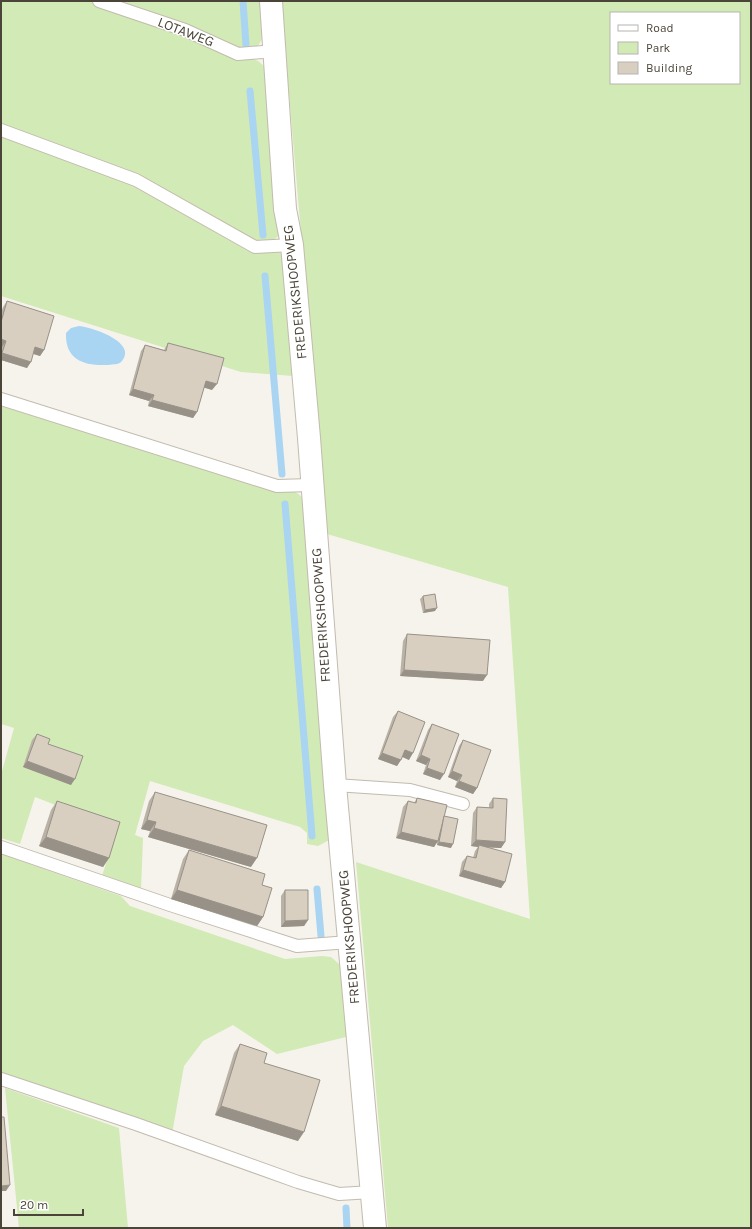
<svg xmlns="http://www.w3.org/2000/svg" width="752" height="1229" viewBox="0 0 752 1229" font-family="Karla,sans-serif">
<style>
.green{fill:#d2eab5;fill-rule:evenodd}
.water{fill:#a9d4f2}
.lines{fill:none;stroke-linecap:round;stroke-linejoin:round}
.stream{stroke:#a9d4f2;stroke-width:7}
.lane-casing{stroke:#c2bbae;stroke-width:14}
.street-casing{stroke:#c2bbae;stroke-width:24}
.lane{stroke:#fff;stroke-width:12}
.street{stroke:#fff;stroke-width:22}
.wall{fill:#bab2a6}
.shaded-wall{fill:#979187}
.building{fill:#d8cfc1;stroke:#979187}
.labels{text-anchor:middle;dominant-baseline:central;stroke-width:3;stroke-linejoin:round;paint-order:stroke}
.street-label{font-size:14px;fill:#4b4439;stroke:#fff}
</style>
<rect width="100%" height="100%" fill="#f6f3ec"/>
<g class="green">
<path d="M1 1H89L258 61 264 66 268 73 280 234C273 242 268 242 257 242L136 174 1 124Z"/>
<path d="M117 1H261C262 16 268 35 257 47L238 48Z"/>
<path d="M281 1H751V1228H388L356 862 530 919 508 587 327 534ZM611 13H739V83H611Z"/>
<polygon points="1,135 132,184 248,251 282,253 293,376 241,372 1,296"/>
<path d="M1 406 278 492C292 490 299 490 306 504L333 838 318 846 307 844V833L300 827 150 781 135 835 143 838 141 890 102 876 117 829 35 797 20 844 1 838V775L14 728 1 724Z"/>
<polygon points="1,854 121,896 130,906 285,959 322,956 331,957 338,963 343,969 350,1036 277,1054 233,1025 203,1041 184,1066 172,1134 1,1075"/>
<polygon points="5,1088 119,1128 128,1228 19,1228"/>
</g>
<path class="water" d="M79 326C91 327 138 342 122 361 119 365 113 364 108 365 84 366 65 360 66 333L71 328Z"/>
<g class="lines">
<g class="stream">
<polyline points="243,1 246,45"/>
<polyline points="250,91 263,235"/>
<polyline points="265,276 282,474"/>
<polyline points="285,504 312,836"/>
<polyline points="317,889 321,936"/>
<polyline points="346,1208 347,1228"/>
</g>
<defs>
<g id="lane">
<polyline points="99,1 185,30 238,54 275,51"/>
<polyline points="1,130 136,180 255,247 292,245"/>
<polyline points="1,399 277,486 311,485"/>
<polyline points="335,785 410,790 463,804"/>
<polyline points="1,847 170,905 297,946 349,942"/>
<polyline points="1,1079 136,1124 298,1182 339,1194 372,1192"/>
</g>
<polyline id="street" points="271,1 285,209 292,245 309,438 335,785 375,1228"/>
</defs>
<use href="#lane" class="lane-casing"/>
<use href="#street" class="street-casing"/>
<use href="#lane" class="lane"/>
<use href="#street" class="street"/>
</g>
<g class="wall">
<polygon points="7,301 44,350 40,356 33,354 27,368 1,360 1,350 2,347 1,347 1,313 3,307"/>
<polygon points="168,343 212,390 204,387 197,412 193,418 148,406 149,401 129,395 141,351 145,345 164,350"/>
<polygon points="423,596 435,611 423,613 420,599"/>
<polygon points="407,634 483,681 400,676 403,641"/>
<polygon points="398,711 409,760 402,757 397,766 378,759 393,717"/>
<polygon points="432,724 440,780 423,774 426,765 416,761 428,730"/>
<polygon points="37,734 71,785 23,767 32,740"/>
<polygon points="463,740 477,788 473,794 455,787 457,781 448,777 459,746"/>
<polygon points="155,792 251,867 148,837 150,831 141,829 149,801"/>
<polygon points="417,798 444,816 451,848 437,845 437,842 434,847 396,838 403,807 408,801 414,803"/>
<polygon points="493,798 505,842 501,848 487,847 505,882 501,888 459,876 462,862 467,856 473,858 475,851 478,847 471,846 473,813 477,807 489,808 489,804"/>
<polygon points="57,801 109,858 103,867 39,846 51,810"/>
<polygon points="189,850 262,885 263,917 257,926 171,899 183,859"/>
<polygon points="285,890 308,920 304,926 281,927 281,896"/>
<polygon points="240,1044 264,1063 298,1141 215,1115 234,1053"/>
</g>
<g class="shaded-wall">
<polygon points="1,339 6,341 2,347 1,347"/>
<polygon points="35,347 44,350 40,356 31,353"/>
<polygon points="2,353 31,362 27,368 1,360 1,355"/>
<polygon points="206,381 217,384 212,390 202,387"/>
<polygon points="133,389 154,395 149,401 129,395"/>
<polygon points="152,400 197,412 193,418 148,406"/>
<polygon points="437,608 435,611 423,613 425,610"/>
<polygon points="404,670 487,675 483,681 400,676"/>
<polygon points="405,750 413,753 409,760 401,756"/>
<polygon points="382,753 401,760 397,766 378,759"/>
<polygon points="421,755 430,759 426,765 416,761"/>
<polygon points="27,761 75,779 71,785 23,767"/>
<polygon points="427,768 444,774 440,780 423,774"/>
<polygon points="452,771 462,775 457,781 448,777"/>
<polygon points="459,781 477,788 473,794 455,787"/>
<polygon points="147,820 156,822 150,831 141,829"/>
<polygon points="154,828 257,858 251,867 148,837"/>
<polygon points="401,832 438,841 434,847 396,838"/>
<polygon points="46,837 109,858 103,867 39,846"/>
<polygon points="476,840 505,842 501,848 478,847 479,845 478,847 471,846"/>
<polygon points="439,842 453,844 451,848 437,845"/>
<polygon points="463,870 505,882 501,888 459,876"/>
<polygon points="177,890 263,917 257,926 171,899"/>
<polygon points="308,920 304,926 281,927 285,921"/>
<polygon points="221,1106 304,1132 298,1141 215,1115"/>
<polygon points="10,1185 6,1191 1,1191 1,1186"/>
</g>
<g class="building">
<polygon points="7,301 54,316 44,350 35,347 31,362 2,353 6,341 1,339 1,322"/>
<polygon points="168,343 224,358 217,384 206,381 197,412 152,400 154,395 133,389 145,345 166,351"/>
<polygon points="435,594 437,608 425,610 423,596"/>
<polygon points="407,634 490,640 487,675 404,670"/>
<polygon points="398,711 425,722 413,753 405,750 401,760 382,753"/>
<polygon points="432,724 459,734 444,774 427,768 430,759 421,755"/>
<polygon points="37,734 50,739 48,744 83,756 75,779 27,761"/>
<polygon points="463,740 491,750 477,788 459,781 462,775 452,771"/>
<polygon points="155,792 267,825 257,858 154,828 156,822 147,820"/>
<polygon points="417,798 447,805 438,841 401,832 408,801 416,803"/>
<polygon points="493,798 507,799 505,842 476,840 477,807 493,808"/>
<polygon points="57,801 120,822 109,858 46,837"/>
<polygon points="444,816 458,819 453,844 439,842"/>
<polygon points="479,845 512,854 505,882 463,870 467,856 476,858"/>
<polygon points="189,850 265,874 262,885 272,888 263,917 177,890"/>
<polygon points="285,890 308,890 308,920 285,921"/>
<polygon points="240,1044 267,1053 264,1063 320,1080 304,1132 221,1106"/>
<polygon points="1,1117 4,1117 10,1185 1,1186"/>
</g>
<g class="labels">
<g class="street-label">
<text transform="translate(186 32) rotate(21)">LOTAWEG</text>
<text transform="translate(295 292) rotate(-96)">FREDERIKSHOOPWEG</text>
<text transform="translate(321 615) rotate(-94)">FREDERIKSHOOPWEG</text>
<text transform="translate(349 937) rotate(-95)">FREDERIKSHOOPWEG</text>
</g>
</g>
<rect width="752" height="1229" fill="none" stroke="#4b4439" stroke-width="4"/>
<rect x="610" y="12" width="130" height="72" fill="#ffffff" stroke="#b7b4b0"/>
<rect x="618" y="25" width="20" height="6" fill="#ffffff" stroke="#b7b4b0"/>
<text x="646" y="32" font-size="12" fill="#4b4439">Road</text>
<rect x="618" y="42" width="20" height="12" fill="#d2eab5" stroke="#b7b4b0"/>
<text x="646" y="52" font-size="12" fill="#4b4439">Park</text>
<rect x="618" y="62" width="20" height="12" fill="#d8cfc1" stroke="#b7b4b0"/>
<text x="646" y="72" font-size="12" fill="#4b4439">Building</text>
<path d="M14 1209v6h69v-6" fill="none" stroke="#4b4439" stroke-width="2"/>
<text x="20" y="1209" font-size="12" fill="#4b4439" stroke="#ffffff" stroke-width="3" paint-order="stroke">20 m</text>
</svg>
